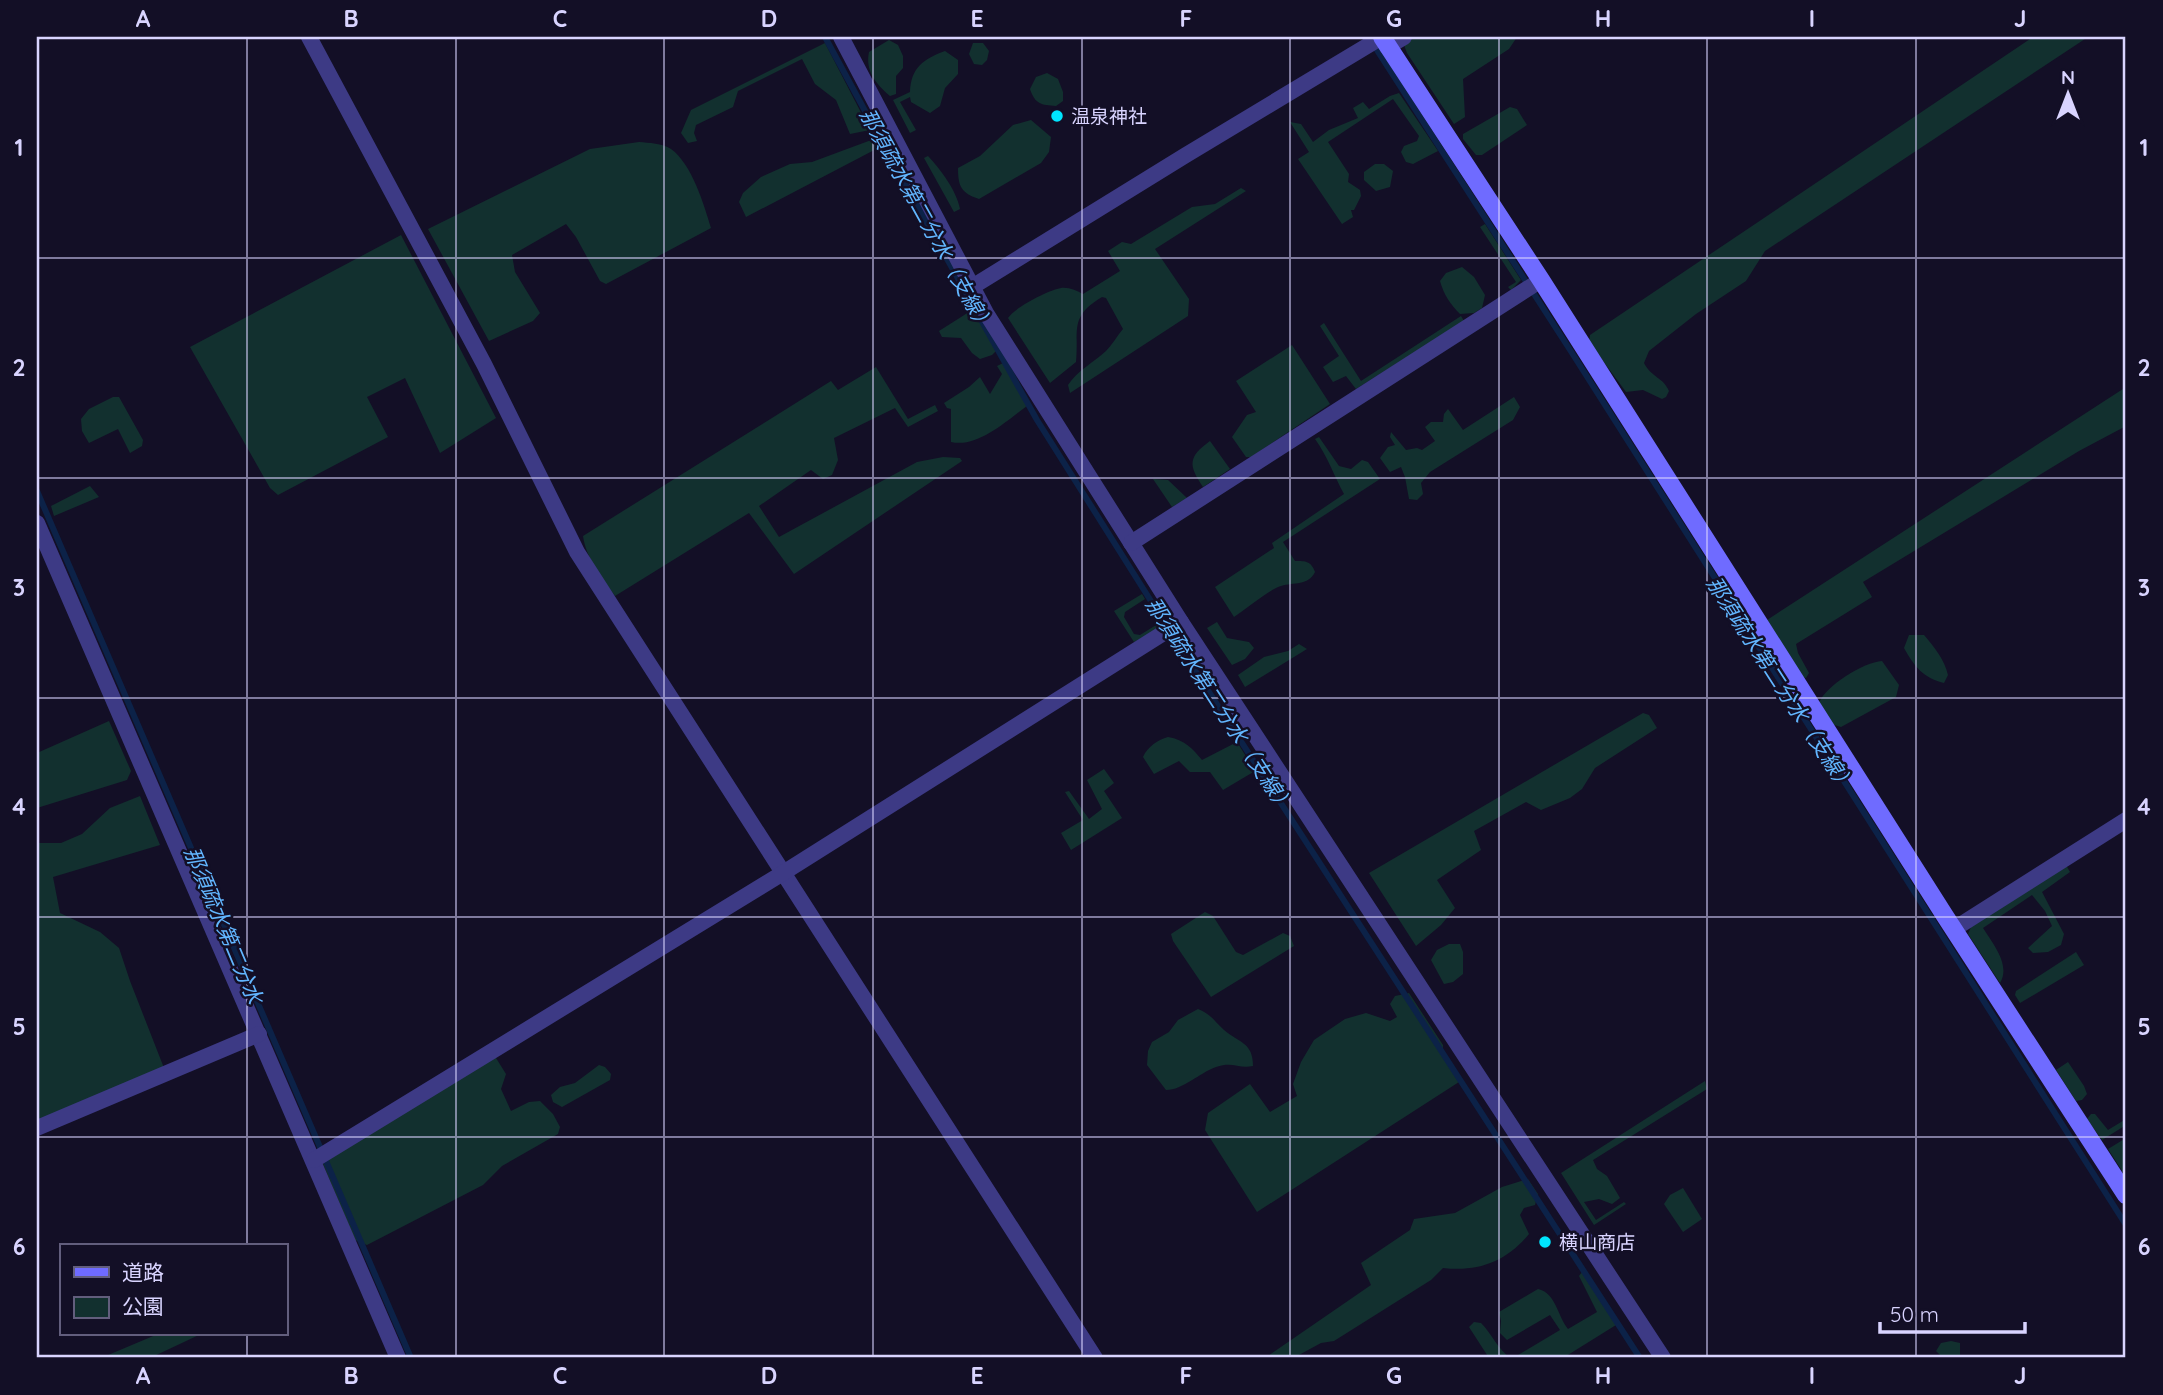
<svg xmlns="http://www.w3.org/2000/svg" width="2163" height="1395" viewBox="0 0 2163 1395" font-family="Quicksand,'Noto Sans JP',sans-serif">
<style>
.green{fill:#12302f}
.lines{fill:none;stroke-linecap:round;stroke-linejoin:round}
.stream{stroke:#0c2248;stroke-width:6}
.street{stroke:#3d3a85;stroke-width:16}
.secondary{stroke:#6f6bff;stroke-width:18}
.grid{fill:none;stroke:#d9d4ff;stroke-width:2;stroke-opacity:0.55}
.poi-dot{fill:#00e5ff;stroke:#130f26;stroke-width:2.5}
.labels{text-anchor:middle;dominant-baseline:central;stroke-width:5;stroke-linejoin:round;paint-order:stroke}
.poi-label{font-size:19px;fill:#d9d4ff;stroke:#130f26;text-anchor:start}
.water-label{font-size:21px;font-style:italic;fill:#62b6ff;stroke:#130f26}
.neatline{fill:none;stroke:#d9d4ff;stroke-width:2.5}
.grid-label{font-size:23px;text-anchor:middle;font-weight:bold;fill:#d9d4ff}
</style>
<rect width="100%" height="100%" fill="#130f26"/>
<g class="green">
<polygon points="1410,37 1517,37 1509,49 1463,79 1465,117 1454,124 1407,53 1404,45"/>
<path d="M2033 37H2088L1765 251 1746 281 1696 314 1649 351 1644 363C1652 378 1663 377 1669 391L1666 397 1662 399 1643 390 1626 392 1589 342 1590 335Z"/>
<path d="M889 40 898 45 903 56V68L896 76V94L890 96C876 84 865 71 869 52Z"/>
<polygon points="825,43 870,130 850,134 836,100 815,84 802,59 738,91 733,107 696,125 694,133 697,141 688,143 681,133 691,110"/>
<polygon points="973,43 983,43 989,51 987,60 982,65 974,64 969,54"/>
<path d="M945 51 958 60V74L945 88 940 106 930 113 911 102 910 97 900 102 916 130 910 133 893 100 910 92C911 68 923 59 945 51Z"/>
<path d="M1047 73 1058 79 1063 92V101L1056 106C1041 105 1035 104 1030 89L1036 77Z"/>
<polygon points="1399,93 1438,151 1413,164 1406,162 1401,152 1404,146 1417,141 1419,136 1393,99 1328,142 1349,174 1348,182 1360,190 1361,196 1354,210 1351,210 1353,217 1342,224 1298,159 1309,152 1290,122 1301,124 1313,142 1329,130 1358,118 1353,108 1363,102 1369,109 1390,96"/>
<polygon points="1510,107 1517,109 1527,125 1482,155 1476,155 1463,139 1463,134"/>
<path d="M1031 120 1051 137 1049 152 1041 163 979 199C961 193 958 186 958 168L980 156 1013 125Z"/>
<polygon points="874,139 880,147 746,217 739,202 743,193 761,177 790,164 812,162"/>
<path d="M639 142C649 143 662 143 671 149 692 164 704 205 711 228L606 284 600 281 576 237 566 224 512 255 515 272 540 313 533 321 489 341 428 229 590 149Z"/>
<path d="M928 156C941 170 956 190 960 209L954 212 924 158Z"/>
<polygon points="1375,164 1384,164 1393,171 1390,187 1376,191 1364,180 1364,172"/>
<path d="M1241 188 1246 191 1155 249 1189 299 1188 316 1070 393 1068 385C1078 370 1093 363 1106 351 1112 345 1117 336 1123 329L1106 298 1102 297C1069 317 1079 329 1076 362L1050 383 1008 318C1015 307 1049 290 1061 288 1069 287 1077 291 1083 294L1120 271 1108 251 1122 242 1131 244 1192 207 1215 204Z"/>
<polygon points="1485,224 1521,280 1511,290 1508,287 1516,282 1480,227"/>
<polygon points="401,235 496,418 440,453 405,378 367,397 388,437 278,495 270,488 190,347"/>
<path d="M1462 267 1474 277 1485 295 1482 308 1474 313 1460 314C1450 304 1444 295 1440 281L1446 273Z"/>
<polygon points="969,312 974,312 996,351 992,355 980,359 972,353 961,338 942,337 939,331"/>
<polygon points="1461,316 1464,321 1356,389 1346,376 1333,382 1323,367 1339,356 1320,326 1324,323 1361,381"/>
<polygon points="1292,345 1330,404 1251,457 1246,457 1232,437 1247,415 1256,412 1236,381"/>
<path d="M1003 363 1027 406C1006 421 978 448 951 442V409L947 408 944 403 969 387 980 377 990 394 1002 374 997 366Z"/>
<path d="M876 367 908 419 935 405 938 411 908 427 895 408 834 438 838 460 832 475 823 479 811 470 759 506 779 537 917 462 943 457 960 458 962 461 794 574 749 513 615 596C602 578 586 558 583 536L831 381 838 390Z"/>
<polygon points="2126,387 2126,426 2079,451 1863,582 1872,597 1796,644 1798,653 1809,673 1806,678 1803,677 1767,620"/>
<polygon points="113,397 119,397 143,440 142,446 130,453 118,429 89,443 82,431 81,419 89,409"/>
<polygon points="1514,397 1520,407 1513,420 1430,472 1421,483 1423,494 1417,500 1409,499 1405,477 1401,467 1390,472 1380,458 1388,447 1395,445 1390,437 1391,432 1406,450 1417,448 1422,450 1435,441 1425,427 1431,422 1443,422 1444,414 1448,409 1463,430"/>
<path d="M1319 437 1339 466 1351 469 1362 460 1368 462 1380 479 1283 542 1295 561C1306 561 1311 561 1315 572 1308 586 1294 582 1281 586 1270 589 1245 610 1234 617L1215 587 1274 548 1272 543 1344 494C1334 476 1328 457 1315 439Z"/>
<path d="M1210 441 1230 469 1203 487C1188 465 1188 457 1210 441Z"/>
<polygon points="1153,479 1168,480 1187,498 1172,507"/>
<polygon points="90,486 99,497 54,516 51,506"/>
<polygon points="1142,594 1145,599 1125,612 1124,617 1134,634 1140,635 1161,622 1163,627 1134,642 1114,611"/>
<polygon points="1217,622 1227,638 1249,642 1254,648 1245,659 1232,665 1207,628"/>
<path d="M1909 635H1924C1935 648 1944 659 1948 675L1944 683C1923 678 1914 666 1904 648Z"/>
<polygon points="1299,644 1307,649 1245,687 1238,675 1264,657 1288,651"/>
<path d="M1882 661 1899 685 1896 697 1841 727 1831 724 1819 703C1825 686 1864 662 1882 661Z"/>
<polygon points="1643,713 1649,715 1657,728 1595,768 1582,789 1570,798 1541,810 1526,802 1474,831 1481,850 1437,880 1455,908 1441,925 1416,946 1369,873"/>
<polygon points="109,721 131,771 127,780 37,808 37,753"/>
<path d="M1168 737C1185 740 1192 748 1202 760L1237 742 1255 771 1223 790 1210 772H1190L1179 761 1154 774 1143 757C1148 746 1158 740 1168 737Z"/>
<polygon points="1104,769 1114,783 1104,791 1122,818 1071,850 1061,833 1083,820 1065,792 1069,791 1089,819 1102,809 1087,780"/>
<polygon points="140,796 160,845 53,877 60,913 100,932 119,948 130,981 164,1068 37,1123 37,843 61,843 82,834 110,808"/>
<path d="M2066 865 2070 872 2042 892 2064 934 2061 945 2048 952 2033 953 2028 948 2052 926 2045 911 2032 895 1983 928C1993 944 2011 965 2000 983L1968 934 1971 927Z"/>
<polygon points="1205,912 1213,916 1236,952 1243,955 1283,933 1290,936 1294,946 1211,997 1173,941 1171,934"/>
<polygon points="1449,944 1460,944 1463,952 1463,974 1453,982 1444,984 1431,960 1437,950"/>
<polygon points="2076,952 2084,965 2020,1003 2015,995 2016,991"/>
<polygon points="1409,993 1443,1045 1443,1056 1459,1082 1257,1212 1205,1130 1208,1113 1250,1084 1270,1112 1297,1096 1293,1084 1301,1062 1314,1040 1345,1019 1366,1013 1390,1021 1397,1017 1390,1004 1395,996"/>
<path d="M1198 1009C1211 1014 1214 1021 1224 1030 1239 1043 1253 1042 1253 1066 1238 1069 1233 1061 1216 1067 1199 1073 1183 1090 1166 1090L1147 1065 1148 1051 1152 1042 1169 1032 1178 1020Z"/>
<polygon points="491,1054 496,1058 506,1074 501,1089 511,1111 529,1102 540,1101 553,1114 560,1127 558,1134 502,1166 483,1185 367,1245 355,1240 323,1164 329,1153"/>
<polygon points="2068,1062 2084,1086 2087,1094 2082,1100 2076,1101 2056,1070"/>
<polygon points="599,1065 605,1067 611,1074 610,1080 562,1107 553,1102 551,1095 560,1087 575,1083"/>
<polygon points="1705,1081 1707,1089 1593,1160 1597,1169 1607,1176 1620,1198 1612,1204 1599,1199 1584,1202 1596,1220 1624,1202 1626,1204 1594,1225 1561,1173"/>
<polygon points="2091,1114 2095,1114 2108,1130 2126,1119 2126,1125 2102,1140 2087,1119"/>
<polygon points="2126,1138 2126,1177 2108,1149"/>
<path d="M1528 1179 1538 1194 1535 1205 1524 1208 1520 1215 1529 1234C1506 1262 1478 1272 1443 1268L1431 1280 1334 1341 1321 1343 1297 1356V1358H1265L1371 1285 1361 1263 1410 1230 1414 1219 1455 1213 1502 1187Z"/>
<polygon points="1683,1188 1702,1219 1683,1232 1664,1204 1670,1195"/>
<path d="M1582 1272 1616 1325 1563 1358H1513L1560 1330 1550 1315 1507 1340 1500 1333 1501 1321 1499 1312 1538 1289C1556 1293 1557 1315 1568 1329L1597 1312 1579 1276Z"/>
<path d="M1474 1322 1481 1323C1492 1334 1498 1350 1511 1358H1489L1469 1327Z"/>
<polygon points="158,1334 201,1334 150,1358 101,1358"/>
<polygon points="1951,1341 1960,1343 1960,1355 1955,1358 1943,1358 1936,1351 1941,1343"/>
</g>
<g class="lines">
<g class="stream">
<polyline points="825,37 884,146 1037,420 1178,644 1640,1358"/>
<polyline points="1373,44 1572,353 2126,1225"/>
<polyline points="37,491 411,1358"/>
</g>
<g class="street">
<polyline points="309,37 484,364 577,552 1095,1358"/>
<polyline points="841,37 986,313 1181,622 1663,1358"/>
<polyline points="1387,47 1404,37"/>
<polyline points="972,287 1186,155 1382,37"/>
<polyline points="37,523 398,1358"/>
<polyline points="1131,543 1541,280"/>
<polyline points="1954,929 2126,820"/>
<polyline points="37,1128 259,1034"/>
<polyline points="314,1160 783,873 1181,622"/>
</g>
<polyline class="secondary" points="1382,37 1541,280 1945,916 2126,1195"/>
</g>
<path class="grid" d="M247 37V1246M456 37V1358M664 37V1358M873 37V1358M1082 37V1358M1290 37V1358M1499 37V1358M1707 37V1358M1916 37V1358M37 258H2126M37 478H2126M37 698H2126M37 917H2126M37 1137H2126M247 1334V1358"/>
<g class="poi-dot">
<circle cx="1057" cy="116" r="7"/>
<circle cx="1545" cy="1242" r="7"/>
</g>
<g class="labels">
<g class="poi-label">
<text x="1071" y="116">温泉神社</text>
<text x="1559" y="1242">横山商店</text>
</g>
<g class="water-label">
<text transform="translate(927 220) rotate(61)">那須疏水第二分水（支線）</text>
<text transform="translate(1781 684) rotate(57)">那須疏水第二分水（支線）</text>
<text transform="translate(1220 705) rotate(57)">那須疏水第二分水（支線）</text>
<text transform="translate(224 925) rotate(67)">那須疏水第二分水</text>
</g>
</g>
<rect width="2163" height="1395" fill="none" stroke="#130f26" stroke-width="77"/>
<rect x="60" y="1244" width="228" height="91" fill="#130f26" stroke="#625e7d" stroke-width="2"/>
<rect x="74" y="1267" width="35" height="10" fill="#6f6bff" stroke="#625e7d" stroke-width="2"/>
<text x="122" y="1280" font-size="21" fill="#d9d4ff">道路</text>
<rect x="74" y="1297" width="35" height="21" fill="#12302f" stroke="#625e7d" stroke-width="2"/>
<text x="122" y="1314" font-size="21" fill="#d9d4ff">公園</text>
<g transform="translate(2068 94)" stroke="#130f26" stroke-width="5" paint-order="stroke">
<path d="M0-5L12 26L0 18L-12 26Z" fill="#d9d4ff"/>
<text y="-10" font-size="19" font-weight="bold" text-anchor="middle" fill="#d9d4ff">N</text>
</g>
<path d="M1880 1322v10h145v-10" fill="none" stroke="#d9d4ff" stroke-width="3.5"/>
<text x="1890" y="1322" font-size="21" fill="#d9d4ff" stroke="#130f26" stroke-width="5" paint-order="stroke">50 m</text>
<rect x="38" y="38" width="2086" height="1318" class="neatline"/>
<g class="grid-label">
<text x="143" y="27">A</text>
<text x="351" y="27">B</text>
<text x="560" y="27">C</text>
<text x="769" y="27">D</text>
<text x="977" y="27">E</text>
<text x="1186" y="27">F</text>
<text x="1394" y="27">G</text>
<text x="1603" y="27">H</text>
<text x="1812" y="27">I</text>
<text x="2020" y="27">J</text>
<text x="19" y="156">1</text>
<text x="2144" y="156">1</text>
<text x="19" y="376">2</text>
<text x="2144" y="376">2</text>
<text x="19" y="596">3</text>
<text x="2144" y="596">3</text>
<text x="19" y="815">4</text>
<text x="2144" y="815">4</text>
<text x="19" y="1035">5</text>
<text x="2144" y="1035">5</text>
<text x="19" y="1255">6</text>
<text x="2144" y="1255">6</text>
<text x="143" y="1384">A</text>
<text x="351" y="1384">B</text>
<text x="560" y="1384">C</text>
<text x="769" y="1384">D</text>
<text x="977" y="1384">E</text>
<text x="1186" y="1384">F</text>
<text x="1394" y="1384">G</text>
<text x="1603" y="1384">H</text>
<text x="1812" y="1384">I</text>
<text x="2020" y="1384">J</text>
</g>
</svg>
